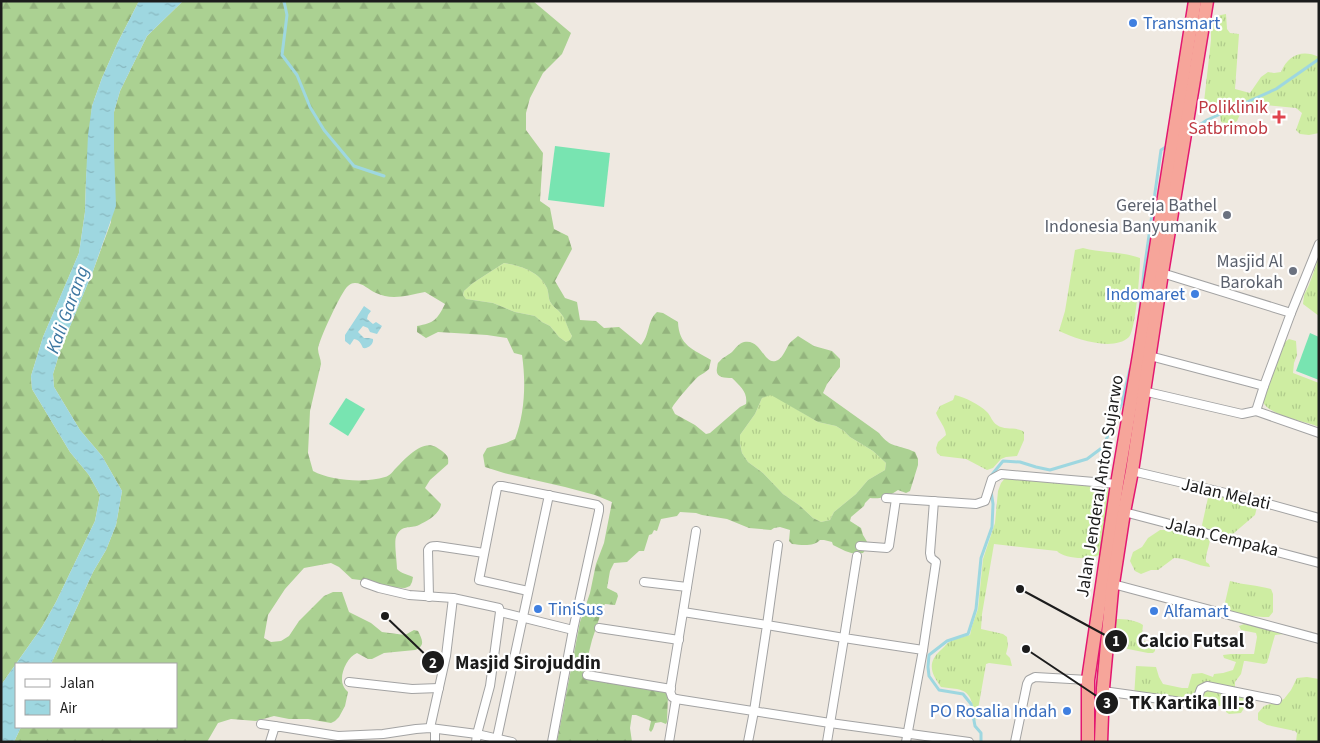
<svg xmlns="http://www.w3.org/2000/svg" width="1320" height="743" viewBox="0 0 1320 743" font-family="'Source Sans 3',sans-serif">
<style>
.grass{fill:url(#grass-tufts)}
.forest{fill:url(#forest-firs);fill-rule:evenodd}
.pitch{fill:#78e4b1}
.water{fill:url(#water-ripples)}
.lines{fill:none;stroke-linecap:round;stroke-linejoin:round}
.stream{stroke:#9ed7e0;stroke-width:3}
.minor-casing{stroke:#a3a3a3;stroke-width:10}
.trunk-casing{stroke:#e31770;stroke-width:15}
.minor{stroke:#fff;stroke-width:8}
.trunk{stroke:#f6a59a;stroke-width:12}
.shop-dot{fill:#3f7fe0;stroke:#fff;stroke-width:2}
.health-dot{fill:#e0444e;stroke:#fff;stroke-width:2}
.worship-dot{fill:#6b7280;stroke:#fff;stroke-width:2}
.labels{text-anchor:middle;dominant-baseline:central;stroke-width:4.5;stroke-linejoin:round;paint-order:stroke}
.shop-label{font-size:18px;fill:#366cbe;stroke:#fff;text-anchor:start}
.health-label{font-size:18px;fill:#be3a42;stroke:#fff;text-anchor:end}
.worship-label{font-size:18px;fill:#5b616d;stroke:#fff;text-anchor:end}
.street-label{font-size:18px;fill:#1c1c1c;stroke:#fff}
.water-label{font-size:19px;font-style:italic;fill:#3e78a2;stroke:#fff}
.leader{fill:none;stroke:#1c1c1c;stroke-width:2}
.callout-dot{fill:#1c1c1c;stroke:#fff;stroke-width:2}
.mark-label{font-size:15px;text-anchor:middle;font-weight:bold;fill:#fff}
.callout-label{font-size:19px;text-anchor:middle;font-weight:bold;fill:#1c1c1c;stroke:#fff;stroke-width:4.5;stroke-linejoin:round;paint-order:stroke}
</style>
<defs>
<pattern id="grass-tufts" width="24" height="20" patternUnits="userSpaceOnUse" patternTransform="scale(1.25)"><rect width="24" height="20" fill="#ceeda2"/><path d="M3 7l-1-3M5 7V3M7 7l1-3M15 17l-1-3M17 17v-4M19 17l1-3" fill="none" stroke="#b0cb8b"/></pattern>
<pattern id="forest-firs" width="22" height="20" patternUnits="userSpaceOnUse" patternTransform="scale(1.25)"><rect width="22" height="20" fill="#abd192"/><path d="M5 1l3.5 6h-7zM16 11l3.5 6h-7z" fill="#93b37d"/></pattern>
<pattern id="water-ripples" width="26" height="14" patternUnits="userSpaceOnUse" patternTransform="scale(1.25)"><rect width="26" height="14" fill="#9ed7e0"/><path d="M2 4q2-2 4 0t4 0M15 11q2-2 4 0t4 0" fill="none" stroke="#88b8c0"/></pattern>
</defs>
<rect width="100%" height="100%" fill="#efe9e1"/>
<g class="grass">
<path d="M1226 14 1227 29 1230 33 1239 34 1235 89 1250 93 1261 77 1268 72 1274 73 1281 72C1288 55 1302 49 1319 57V133L1309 135 1300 134 1296 130 1302 113 1296 108 1266 105 1254 109 1250 113 1241 112 1237 121 1231 125 1221 122 1220 115 1208 111 1204 102 1211 40V25L1216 16Z"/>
<path d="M1083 248C1101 253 1121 251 1140 258 1140 271 1136 329 1129 337 1113 352 1076 339 1059 331L1065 311 1075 250Z"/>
<polygon points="1319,257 1319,316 1303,304 1304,295 1309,285"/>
<path d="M504 263C521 266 539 271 547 288 549 293 548 299 551 303 554 308 559 310 562 315 566 319 568 330 572 336L570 341 566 342 559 337 550 326 542 322 535 316 515 312 493 303 466 299 463 295 464 291 473 283Z"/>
<path d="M1289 339 1296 341 1297 355 1294 363 1293 373 1319 383V427C1304 421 1270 416 1263 402L1282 350 1285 342Z"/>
<polygon points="771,394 818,422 836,426 844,431 850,437 873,451 886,463 885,470 868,480 856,494 834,512 830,520 821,522 813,518 799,505 783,494 763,473 748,462 742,453 740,444 740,435 755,414 762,398"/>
<path d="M955 395C966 398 979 404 987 412 991 416 992 422 997 425 1005 431 1017 426 1024 432V440L1017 456 1006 457 1001 459 993 468 987 470 966 459 941 456 937 453 936 448 938 442 946 435C945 426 939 421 936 413L940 406 953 400Z"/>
<path d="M1006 477 1081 483 1107 487 1110 490 1106 540 1099 555C1089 560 1064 559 1057 551L994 544 982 614 981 629 1003 634 1007 637 1008 646 1006 654 1010 658 1012 666 989 663 986 664 976 721C972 707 974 692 957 689 951 688 946 688 941 687 930 672 927 662 942 649 945 646 948 642 951 641 957 638 964 637 970 635L972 626 978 609 983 559 995 523 998 491 1001 483Z"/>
<polygon points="1212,492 1256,503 1257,507 1255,515 1234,533 1228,535 1205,531 1202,525 1209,493"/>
<path d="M1160 530H1172L1210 538C1210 546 1205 554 1206 562L1209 564 1210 567C1197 566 1186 558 1174 558L1158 570H1151L1141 574 1135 571 1130 561 1133 552 1142 547 1148 538Z"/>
<path d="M1230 581C1244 585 1257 585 1271 589L1273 594V612L1269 617C1254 617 1236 615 1224 607Z"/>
<path d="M1116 619C1125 619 1136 620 1143 625L1141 641 1152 642 1155 645V651L1153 653H1148L1113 646 1111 642 1114 622Z"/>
<polygon points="1244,624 1281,631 1284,634 1275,635 1267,663 1264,664 1246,661 1244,661 1241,674 1235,682 1235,688 1242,697 1246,700 1246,705 1241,713 1229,714 1226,712 1227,707 1221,706 1187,705 1134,698 1136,666 1156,667 1159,677 1163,684 1182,688 1188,688 1192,674 1202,673 1213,677 1214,674 1223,673 1233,670 1236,662 1224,658 1223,655 1231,654 1254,654 1257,637 1256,633 1241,630 1239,626"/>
<polygon points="1307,677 1319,679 1319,742 1296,742 1297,733 1295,731 1267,725 1258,720 1258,713 1264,706 1284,699 1291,690 1297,678"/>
</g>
<g class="forest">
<polygon points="1,1 139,1 118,42 102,78 92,106 86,179 85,212 79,253 43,337 31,376 32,389 70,452 89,475 100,495 95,521 56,602 42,627 1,685"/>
<path d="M183 1H533L571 33 562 54 543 73 530 98 526 113V130L543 153 540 201 550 208 554 229 568 236 572 249 555 281 565 298 577 302 580 320 596 321 604 328 619 327 641 345C650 335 647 321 657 312L663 313 678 322C679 346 693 349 711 360L709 369C706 372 702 374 699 376 693 381 675 402 672 408L675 414 695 425 706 434 710 433 740 407 746 404C748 392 740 386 732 378 724 378 715 378 717 368 718 364 717 363 720 361 723 357 729 355 732 352 736 348 738 344 744 342 762 338 764 368 778 360 783 357 786 349 789 344 791 341 795 339 798 336L814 346 832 351 840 359V367L827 384 823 393 879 433C891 449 898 444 915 452L918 459V465L910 491 906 493 898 490C888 497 881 499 870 498L865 503 864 506 851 517 850 521 861 528 863 535 869 545 863 553C853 556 843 550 833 545L832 542 824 540H820C814 547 801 545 792 544L789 541 790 530 780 527 774 528 771 530 749 528 727 519 702 515 696 513 680 512 677 516 661 519 657 531 654 530 652 534 649 535 644 551H639L627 562 614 563 610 571 607 588 617 593 618 596 615 605 605 604 603 607 592 640 586 664 591 673 665 692 668 695 667 722 666 724 661 722 655 723 653 729 651 732 649 730 651 721 636 715H632L630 728 632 742H557L580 622 590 593 596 564 604 543 612 502 595 495 565 487 504 473 485 467 483 455 487 448 506 443 515 439C525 413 526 382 522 355L514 353 507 338 487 335 438 332 426 338 417 332V326C434 323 437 320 445 304L425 292C409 295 392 301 376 293 369 290 363 283 355 283 352 283 350 284 348 286 342 290 318 342 318 349 318 354 321 359 321 364L310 411 308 453 313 471C331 481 366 483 385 477 390 476 393 471 397 467 405 459 422 439 436 447 438 448 440 450 442 451 447 455 449 457 448 464L430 480 425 488 441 504C440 514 427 521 419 525 410 529 401 524 396 537 394 543 397 562 397 569 402 574 407 574 413 577L412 582 410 586 405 588 378 587 360 580 352 579 339 567 331 563 304 568 285 589 268 615 264 638 271 642 281 641 289 636 299 621 324 596 333 592H342L349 612 371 623 382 632 405 635 414 630 418 631C422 639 426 646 415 650L384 653 372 659H368L357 653C347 657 339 675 343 685 344 688 346 690 348 692L345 706 339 717 335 721 331 723 308 719H289L274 716 256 721 231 719 218 723 207 742H14L21 727H176V664H51L93 572 106 550 116 525 122 491 102 456 80 430 54 387 53 374 61 348 93 271 111 222 114 112 120 91 147 36ZM504 263C521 266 539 271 547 288 549 293 548 299 551 303 554 308 559 310 562 315 566 320 568 330 572 336L570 340 566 342 559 337 550 326 542 322 535 316 515 312 493 303 466 299 463 295 464 291 473 283ZM771 395 818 422 836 426 844 431 850 437 873 451 886 463 885 470 868 480 856 494 834 512 830 520 821 522 813 518 799 505 783 494 763 473 748 462 742 453 740 444V435L755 414 762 398Z"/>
</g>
<g class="pitch">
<polygon points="555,146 610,153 604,207 548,200"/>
<polygon points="1310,333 1319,337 1319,380 1296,371"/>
<polygon points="346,398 365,409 348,436 329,424"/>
</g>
<g class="water">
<polygon points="139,1 183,1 147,36 120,91 114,112 114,150 116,206 93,271 61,348 53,374 54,387 80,430 102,456 122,491 116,525 106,550 93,572 51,664 16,664 16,727 21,727 14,742 1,742 1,685 42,627 56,602 95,521 100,495 89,475 70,452 32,389 31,376 43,337 79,253 85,212 86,179 88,135 92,106 102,78 118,42"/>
<path d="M364 306 371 311 368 315 367 319 373 324 376 322 382 326 377 334 370 332 368 328 363 326 358 332 364 338H369L373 339C374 344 368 349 363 348 361 344 360 340 354 339L350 345 345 341V335Z"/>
</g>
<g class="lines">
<g class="stream">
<polyline points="284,1 287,15 282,55 297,75 310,107 324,130 354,166 384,176"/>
<polyline points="1189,132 1207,120 1276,89 1319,59"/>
<polyline points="1139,318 1144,271 1161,150 1169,145"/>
<polyline points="990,477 1003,461 1020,462 1036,467 1050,470 1087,459 1103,447 1122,403 1130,369"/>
<polyline points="981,742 981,733 975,726 971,704 963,694 939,690 929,676 928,667 929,655 947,641 968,634 976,609 981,558 992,527 993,504 991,491"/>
</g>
<defs>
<g id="minor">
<polyline points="1162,273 1291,313"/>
<polyline points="1146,355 1264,386 1256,411 1319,433"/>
<polyline points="1264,386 1291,313 1319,244"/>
<polyline points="1143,391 1242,414 1256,411"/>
<polyline points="1132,471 1247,498 1319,518"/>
<polyline points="886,498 976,504 985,501 992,479 1001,474 1117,484"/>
<polyline points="1124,512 1319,563"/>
<polyline points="778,545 767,625 844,638 827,742"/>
<polyline points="860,546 887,548 889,546 896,499"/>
<polyline points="857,556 844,638 923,650 906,742"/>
<polyline points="644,582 687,587"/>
<polyline points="365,583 379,588 409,595 453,598 499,608 500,612 573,630"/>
<polyline points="1113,584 1319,639"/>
<polyline points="528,591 479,580 497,488 499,486 502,486 597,505 599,507 599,511 573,630 552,742"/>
<path d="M429 597 428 550C430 546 432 546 437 546L484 553"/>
<polyline points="683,612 696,531"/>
<polyline points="599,628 679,640"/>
<polyline points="923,650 936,562 931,558 930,553 934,501"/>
<polyline points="587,675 671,689"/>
<polyline points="349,682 412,689 439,688"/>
<path d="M1103 691 1189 703C1198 702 1198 696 1201 689L1207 686 1277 700"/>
<polyline points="261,724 275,726"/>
<polyline points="430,728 446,656 453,598"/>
<polyline points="435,729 435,742"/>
<polyline points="497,738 549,495"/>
<polyline points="270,742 275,726 338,736 383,734 416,729 430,728 477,734 512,742"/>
<polyline points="476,742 477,734 490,686 500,612"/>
<polyline points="669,742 676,699"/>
<polyline points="748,742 754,711 767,625 683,612 670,691 672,697 676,699 830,723 969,742"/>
<polyline points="1015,742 1027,684 1029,680 1035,677 1088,680"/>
</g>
<g id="trunk">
<polyline points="1088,742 1088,680 1117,484 1139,355 1195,1"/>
<polyline points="1101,742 1103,688 1112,590 1124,512 1132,471 1162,273 1207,1"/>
</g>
</defs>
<use href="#minor" class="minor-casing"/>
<use href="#trunk" class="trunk-casing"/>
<use href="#minor" class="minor"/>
<use href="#trunk" class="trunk"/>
</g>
<g class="shop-dot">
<circle cx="1133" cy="23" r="5"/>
<circle cx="1195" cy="294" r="5"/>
<circle cx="538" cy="609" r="5"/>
<circle cx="1154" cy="611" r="5"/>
<circle cx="1067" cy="711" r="5"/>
</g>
<path class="health-dot" d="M1276.5 109.5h5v5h5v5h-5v5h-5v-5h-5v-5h5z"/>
<g class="worship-dot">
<circle cx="1227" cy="215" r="5"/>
<circle cx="1293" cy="271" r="5"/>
</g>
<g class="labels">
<g class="shop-label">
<text x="1143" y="23">Transmart</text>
<text x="1185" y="294" text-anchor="end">Indomaret</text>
<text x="548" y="609">TiniSus</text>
<text x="1164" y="611">Alfamart</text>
<text x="1057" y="711" text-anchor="end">PO Rosalia Indah</text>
</g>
<g class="health-label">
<text x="1268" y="107">Poliklinik<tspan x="1268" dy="21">Satbrimob</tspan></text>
</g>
<g class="worship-label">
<text x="1217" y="205">Gereja Bathel<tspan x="1217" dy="21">Indonesia Banyumanik</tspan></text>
<text x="1283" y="261">Masjid Al<tspan x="1283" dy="21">Barokah</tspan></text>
</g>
<g class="street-label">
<text transform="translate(1100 486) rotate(-81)">Jalan Jenderal Anton Sujarwo</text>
<text transform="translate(1226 494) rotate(13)">Jalan Melati</text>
<text transform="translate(1222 537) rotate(14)">Jalan Cempaka</text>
</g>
<g class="water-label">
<text transform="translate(68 310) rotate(-70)">Kali Garang</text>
</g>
</g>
<path class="leader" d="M1020 589L1116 641M385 616L433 662M1026 649L1107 703"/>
<g class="callout-dot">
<circle cx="1020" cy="589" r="5"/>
<circle cx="385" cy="616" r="5"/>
<circle cx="1026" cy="649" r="5"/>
<circle cx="1116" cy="641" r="12"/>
<circle cx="433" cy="662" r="12"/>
<circle cx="1107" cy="703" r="12"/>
</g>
<g class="mark-label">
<text x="1116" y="646">1</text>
<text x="433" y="668">2</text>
<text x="1107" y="708">3</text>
</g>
<g class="callout-label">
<text x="1191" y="647">Calcio Futsal</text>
<text x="528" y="669">Masjid Sirojuddin</text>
<text x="1192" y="709">TK Kartika III-8</text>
</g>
<rect width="1320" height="743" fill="none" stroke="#1c1c1c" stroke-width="5"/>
<rect x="15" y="663" width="162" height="65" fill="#ffffff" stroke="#a4a4a4"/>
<rect x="25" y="679" width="25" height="8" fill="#ffffff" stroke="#a4a4a4"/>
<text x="60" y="688" font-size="15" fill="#1c1c1c">Jalan</text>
<rect x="25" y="700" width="25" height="15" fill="url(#water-ripples)" stroke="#a4a4a4"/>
<text x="60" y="713" font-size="15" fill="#1c1c1c">Air</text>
</svg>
